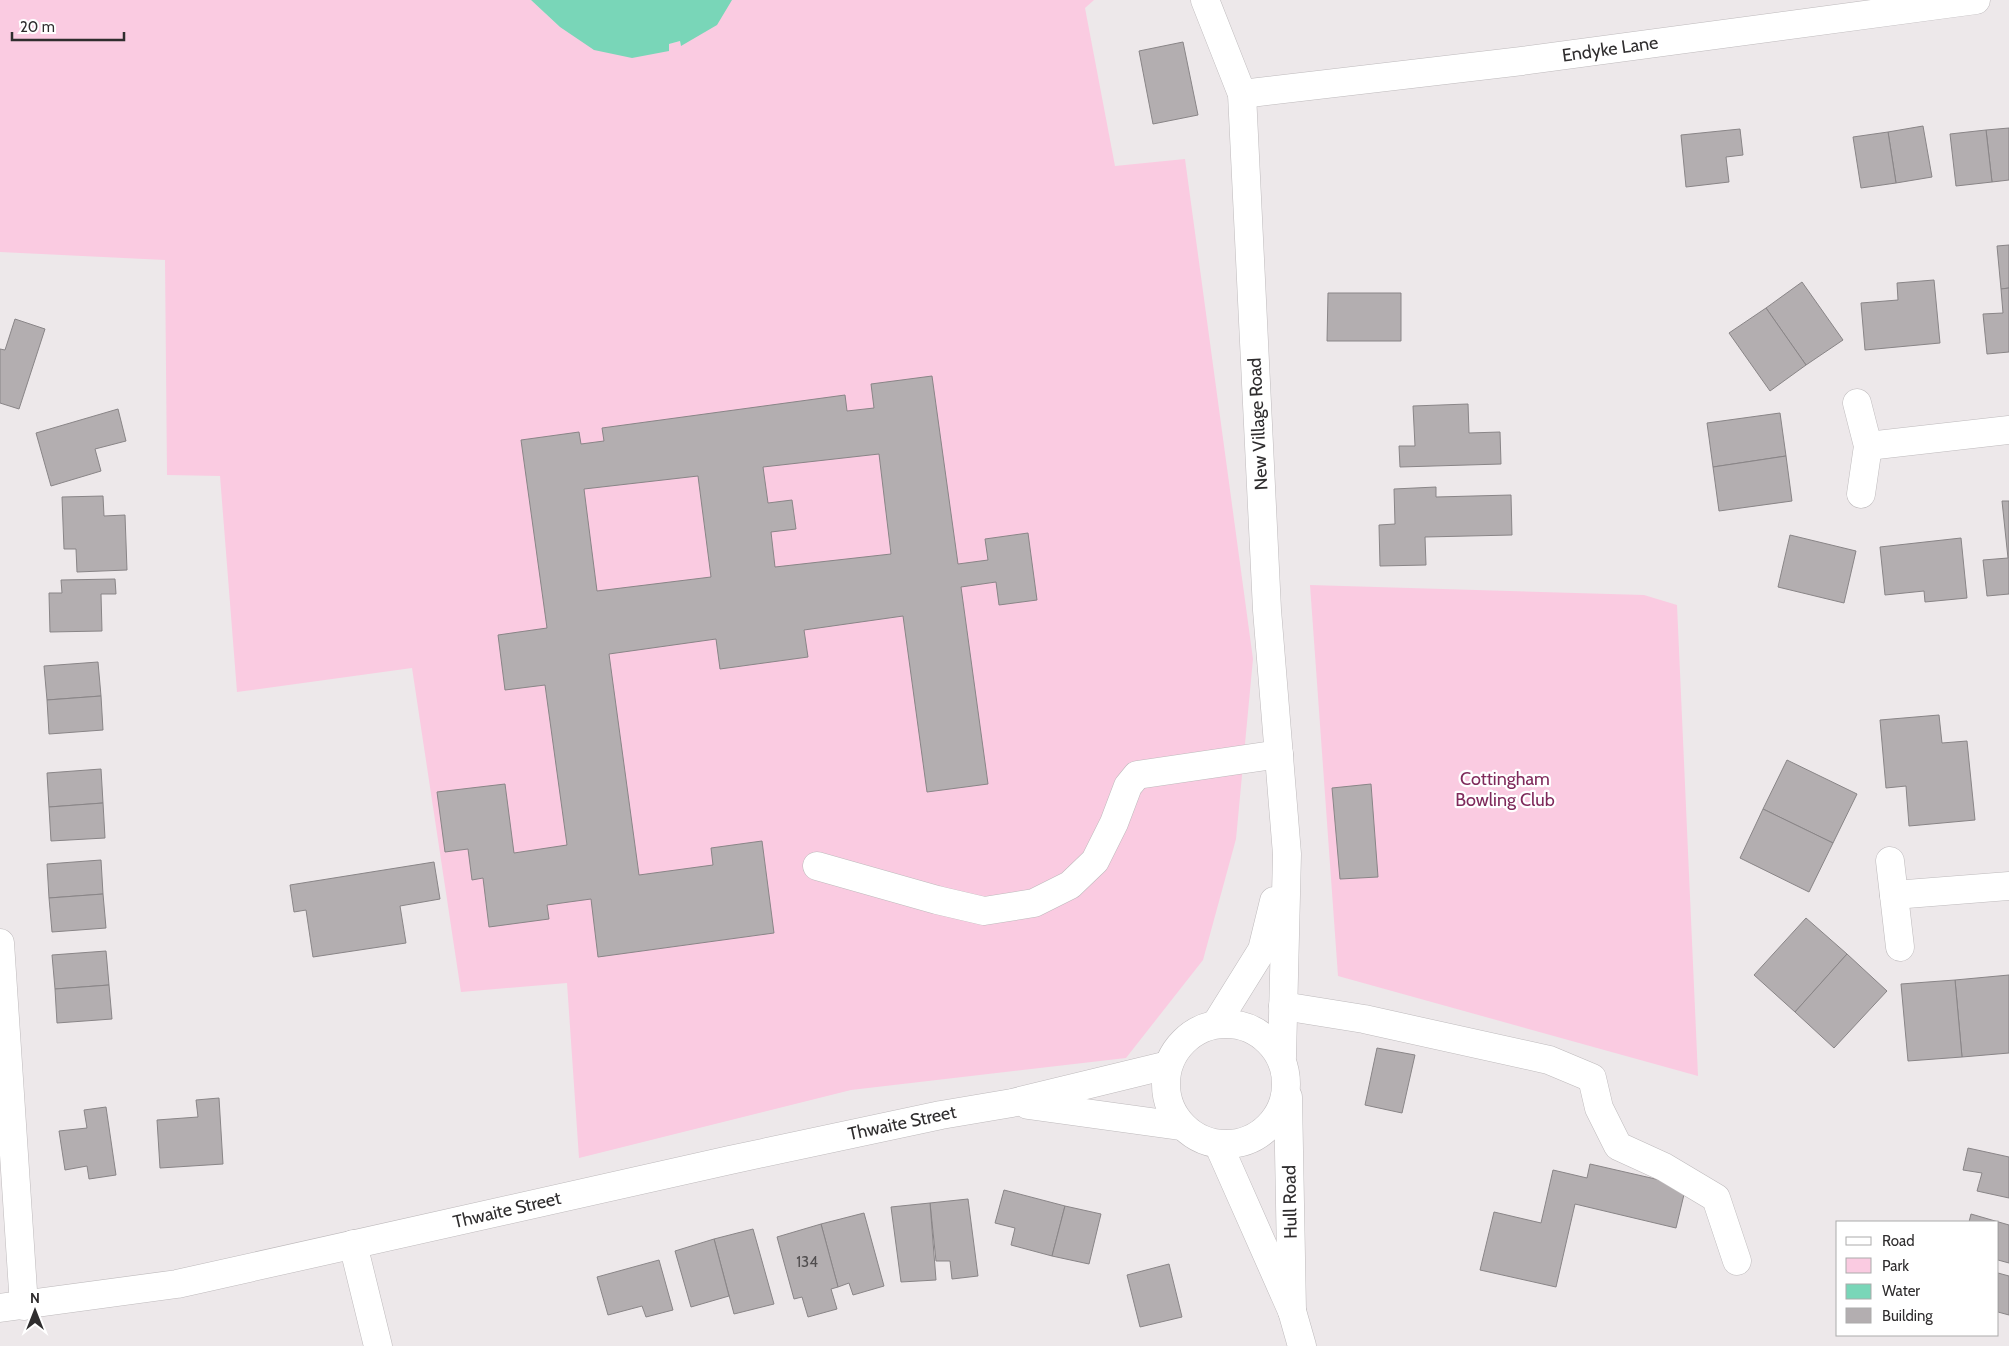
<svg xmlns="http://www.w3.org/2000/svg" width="2009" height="1346" viewBox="0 0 2009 1346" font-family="Cabin,sans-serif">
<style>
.green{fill:#facbe1}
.water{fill:#79d6b8}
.building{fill:#b3aeb0;stroke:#898587;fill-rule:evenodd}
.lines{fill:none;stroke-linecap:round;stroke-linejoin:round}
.minor-casing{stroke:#bebabc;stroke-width:29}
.major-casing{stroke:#bebabc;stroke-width:29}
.minor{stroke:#fff;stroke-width:28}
.major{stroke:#fff;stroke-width:28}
.labels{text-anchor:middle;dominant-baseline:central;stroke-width:4.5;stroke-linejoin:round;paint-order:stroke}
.number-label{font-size:15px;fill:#504d4e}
.street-label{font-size:18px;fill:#2f2d2e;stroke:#fff}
.park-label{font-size:18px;fill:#7f2a5b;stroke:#fff}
</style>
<rect width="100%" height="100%" fill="#ede8ea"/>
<g class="green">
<polygon points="0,0 531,0 560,27 669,44 680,41 681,46 731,0 1094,0 1085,8 1115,166 1185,159 1253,659 1236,839 1203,960 1126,1058 851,1090 579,1158 567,983 461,992 412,668 237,692 220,476 167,475 165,260 0,252"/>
<polygon points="1310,585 1644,595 1677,605 1698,1076 1338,976"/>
</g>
<polygon class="water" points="531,0 732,0 717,25 681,46 680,41 669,44 669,51 632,58 594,50 560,27"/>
<g class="building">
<polygon points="1183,42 1198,115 1153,124 1139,51"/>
<polygon points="1923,126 1932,177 1896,183 1888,132"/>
<polygon points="2009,128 2009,180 1992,182 1986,130"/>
<polygon points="1740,129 1743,155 1726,157 1729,182 1686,187 1681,135"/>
<polygon points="1986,130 1992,182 1956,186 1950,134"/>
<polygon points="1888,132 1896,183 1861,188 1853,137"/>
<polygon points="2009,245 2009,288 2001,289 1997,246"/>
<polygon points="1934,280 1940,343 1865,350 1861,303 1898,300 1897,283"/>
<polygon points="1802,282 1843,340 1806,365 1766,308"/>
<polygon points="2009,288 2009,352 1987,354 1983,314 2003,313 2001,289"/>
<polygon points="1328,293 1401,293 1401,341 1327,341"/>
<polygon points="1766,308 1806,365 1770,391 1729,333"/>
<polygon points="15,319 45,329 19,409 0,403 0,349 5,350"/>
<path d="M932 376 958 564 988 560 985 539 1028 533 1037 600 999 605 996 582 961 587 988 784 927 792 903 616 804 630 808 657 720 669 716 639 609 654 639 875 713 865 711 848 762 841 774 933 598 957 591 899 547 905 549 919 489 927 483 878 472 880 468 849 445 852 437 792 505 784 514 853 567 845 545 685 505 690 498 635 547 628 521 440 579 432 581 444 604 441 602 428 845 395 847 411 874 408 871 384ZM879 454 891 554 775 567 771 532 796 529 792 500 768 503 763 467ZM698 476 711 577 597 591 584 489Z"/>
<polygon points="1468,404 1469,433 1500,432 1501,464 1400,467 1399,446 1415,446 1413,406"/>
<polygon points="118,409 126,441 95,449 101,471 51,486 36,433"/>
<polygon points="1780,413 1786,456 1713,467 1707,423"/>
<polygon points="1786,456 1792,501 1719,511 1713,467"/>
<polygon points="1436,487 1436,497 1511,495 1512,535 1425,537 1426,565 1380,566 1379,525 1395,524 1394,489"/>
<polygon points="103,496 104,516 125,515 127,570 77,572 76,549 64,549 62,497"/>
<polygon points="2002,501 2009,501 2009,594 1987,596 1983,560 2008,558"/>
<polygon points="1790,535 1856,551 1844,603 1778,587"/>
<polygon points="1961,538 1967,598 1925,602 1924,591 1885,595 1880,547"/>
<polygon points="115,579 116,594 101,594 102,631 50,632 49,593 62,593 61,580"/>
<polygon points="98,662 101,696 47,700 44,666"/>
<polygon points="101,696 103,730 49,734 47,700"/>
<polygon points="1939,715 1942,743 1967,741 1975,820 1909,826 1906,786 1886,788 1880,720"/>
<polygon points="1787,760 1857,794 1833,843 1763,809"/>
<polygon points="101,769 103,803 49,807 47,773"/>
<polygon points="1371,784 1378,877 1340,879 1332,788"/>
<polygon points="103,803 105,838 51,841 49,807"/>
<polygon points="1763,809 1833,843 1809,892 1740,858"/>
<polygon points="101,860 103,894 49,898 47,864"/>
<polygon points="434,862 440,899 400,906 406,943 313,957 306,910 294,912 290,885"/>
<polygon points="103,894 106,928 52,932 49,898"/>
<polygon points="1806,918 1847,954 1795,1012 1754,975"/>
<polygon points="106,951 109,985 55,989 52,955"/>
<polygon points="1847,954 1887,991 1834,1048 1795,1012"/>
<polygon points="2009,975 2009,1053 1962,1057 1955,980"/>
<polygon points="1955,980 1962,1057 1908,1061 1901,984"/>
<polygon points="109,985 112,1019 57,1023 55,989"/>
<polygon points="1377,1048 1415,1055 1402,1113 1365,1105"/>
<polygon points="219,1098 223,1164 160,1168 157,1120 198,1117 196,1100"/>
<polygon points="106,1107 116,1175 89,1179 87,1166 65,1170 59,1131 87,1128 84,1110"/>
<polygon points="1968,1148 2009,1157 2009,1198 1977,1191 1982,1173 1963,1170"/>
<polygon points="1590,1164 1686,1186 1676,1228 1575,1204 1556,1287 1480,1270 1494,1212 1541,1223 1553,1170 1587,1178"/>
<polygon points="1004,1190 1065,1206 1052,1256 1011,1245 1015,1228 995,1223"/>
<polygon points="968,1199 978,1276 952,1279 950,1261 936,1261 930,1203"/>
<polygon points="930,1203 936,1280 901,1282 891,1207"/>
<polygon points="1065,1206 1101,1214 1089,1264 1052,1256"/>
<polygon points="864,1213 884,1286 853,1295 849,1283 838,1287 821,1224"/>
<polygon points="1971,1214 2009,1225 2009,1263 1998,1260 1998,1222 1969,1222"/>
<polygon points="821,1224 838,1287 831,1289 837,1309 808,1317 802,1297 794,1299 777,1237"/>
<polygon points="753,1229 774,1304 734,1314 714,1239"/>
<polygon points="714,1239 729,1296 691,1307 675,1251"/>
<polygon points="659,1260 673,1310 646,1317 642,1306 608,1315 597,1277"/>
<polygon points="1169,1264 1182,1317 1140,1327 1127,1275"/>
<polygon points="1998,1273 2009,1276 2009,1315 1998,1312"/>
</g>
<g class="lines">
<defs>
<g id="minor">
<polyline points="1205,0 1242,94 1267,610 1287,854 1282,1057"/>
<polyline points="1242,94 1522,61 1976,0"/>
<polyline points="1857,403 1868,446 1861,494"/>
<polyline points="1868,446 2009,430"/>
<polyline points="1890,861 1900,947"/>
<polyline points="817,866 937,900 984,911 1034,903 1070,885 1095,861 1114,823 1128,786 1137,775 1279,754"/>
<polyline points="1894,895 2009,886"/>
<polyline points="0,943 24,1306"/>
<polyline points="1283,1006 1364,1019 1549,1060 1592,1078 1599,1108 1618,1146 1664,1167 1716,1198 1737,1261"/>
<polyline points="1216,1024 1262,950 1274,901"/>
<polyline points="353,1244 378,1346"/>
</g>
<g id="major">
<circle cx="1226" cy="1084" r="60"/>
<polyline points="1288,1097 1292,1311"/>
<polyline points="1028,1105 1180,1126"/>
<polyline points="1219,1146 1292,1311 1302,1346"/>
<polyline points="0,1308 177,1284 730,1160 941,1115 1012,1103 1168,1065"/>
</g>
</defs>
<use href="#minor" class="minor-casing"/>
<use href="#major" class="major-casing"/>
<use href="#minor" class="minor"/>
<use href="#major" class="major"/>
</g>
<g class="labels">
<g class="number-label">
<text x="807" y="1262">134</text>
</g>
<g class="street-label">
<text transform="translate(1610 49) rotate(-8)">Endyke Lane</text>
<text transform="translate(1258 424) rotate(-93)">New Village Road</text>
<text transform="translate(902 1123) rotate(-12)">Thwaite Street</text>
<text transform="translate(1290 1202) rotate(-91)">Hull Road</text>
<text transform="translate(507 1210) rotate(-13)">Thwaite Street</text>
</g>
<g class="park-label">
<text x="1505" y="779">Cottingham<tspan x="1505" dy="21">Bowling Club</tspan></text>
</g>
</g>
<rect x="1836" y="1221" width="162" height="115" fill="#ffffff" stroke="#acabab"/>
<rect x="1846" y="1237" width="25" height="8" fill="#ffffff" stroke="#acabab"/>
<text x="1882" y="1246" font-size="15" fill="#2f2d2e">Road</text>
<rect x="1846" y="1258" width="25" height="15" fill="#facbe1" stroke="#acabab"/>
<text x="1882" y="1271" font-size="15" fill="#2f2d2e">Park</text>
<rect x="1846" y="1284" width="25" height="15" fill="#79d6b8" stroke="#acabab"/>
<text x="1882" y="1296" font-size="15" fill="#2f2d2e">Water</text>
<rect x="1846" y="1308" width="25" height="15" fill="#b3aeb0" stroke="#acabab"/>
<text x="1882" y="1321" font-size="15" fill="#2f2d2e">Building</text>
<g transform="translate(35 1311)" stroke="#ffffff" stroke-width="4" paint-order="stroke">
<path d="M0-4L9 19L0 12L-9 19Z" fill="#2f2d2e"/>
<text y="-8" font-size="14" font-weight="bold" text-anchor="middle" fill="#2f2d2e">N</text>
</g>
<path d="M12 32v8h112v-8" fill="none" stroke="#2f2d2e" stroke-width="2.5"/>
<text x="20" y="32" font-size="15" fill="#2f2d2e" stroke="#ffffff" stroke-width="4" paint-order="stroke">20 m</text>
</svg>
